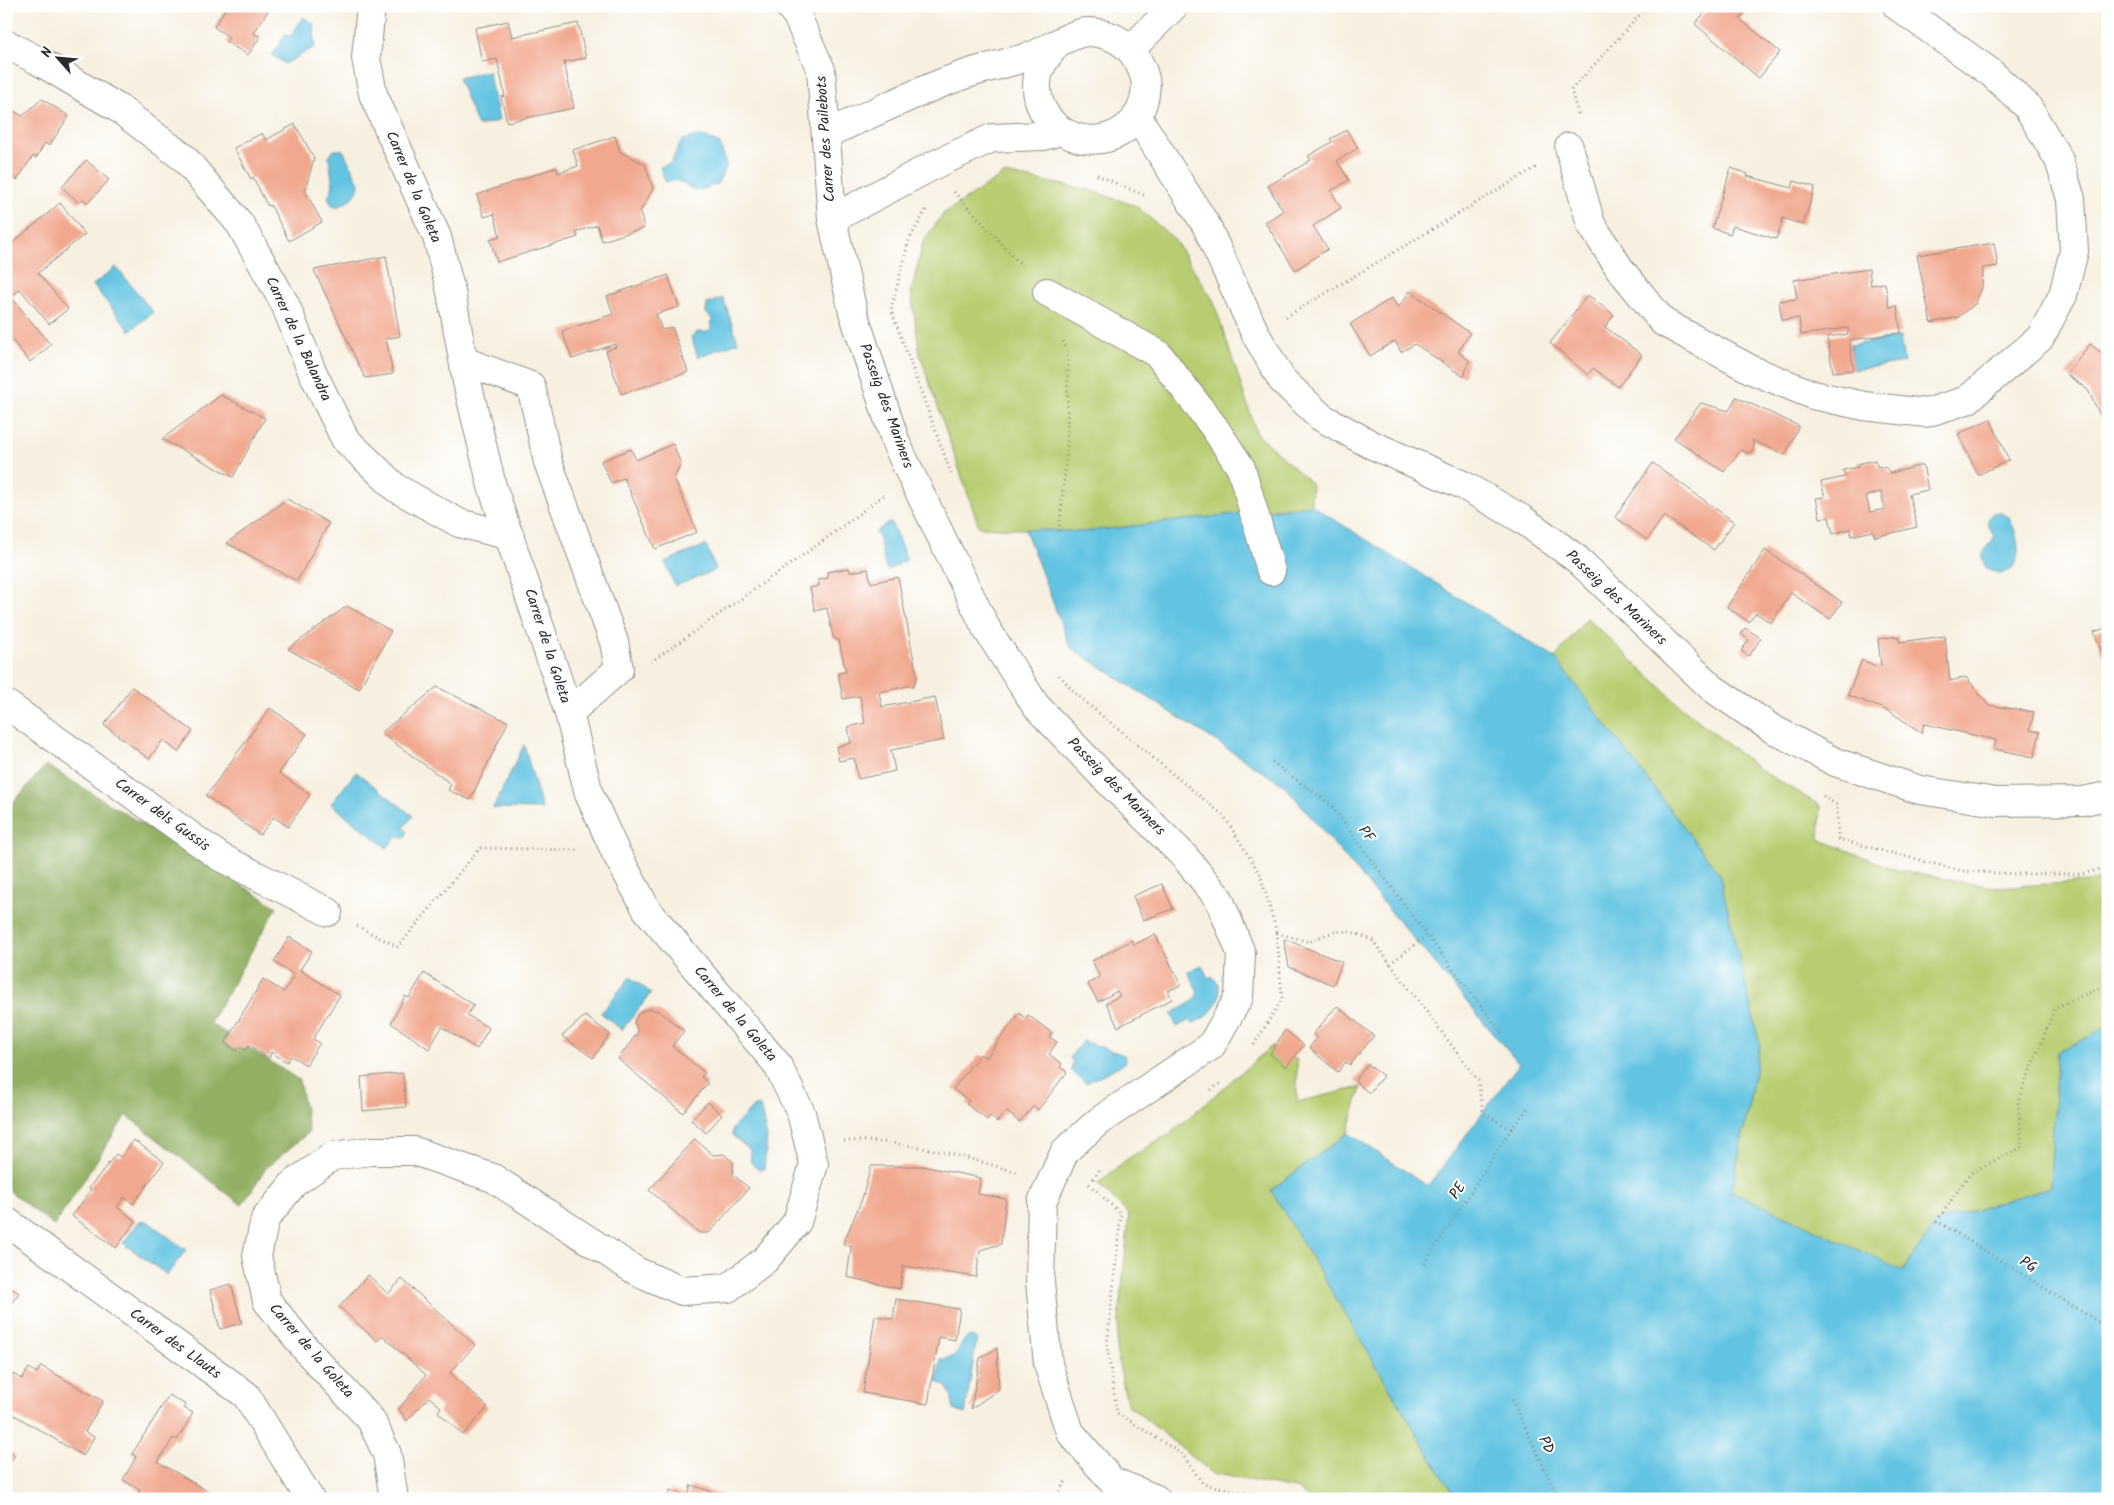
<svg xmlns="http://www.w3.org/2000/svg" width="2114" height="1505" viewBox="0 0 2114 1505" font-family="Kalam,sans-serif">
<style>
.green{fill:#b8cd71;stroke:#727c4e}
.forest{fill:#92b063;stroke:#5e6e47}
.water{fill:#64c4e2;stroke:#487886}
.building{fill:#f1a88e;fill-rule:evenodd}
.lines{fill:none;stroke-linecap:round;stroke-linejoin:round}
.minor-casing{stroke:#918e86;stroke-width:30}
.path{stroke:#918e86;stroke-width:3;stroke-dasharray:1 4;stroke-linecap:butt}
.minor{stroke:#fff;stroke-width:28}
.labels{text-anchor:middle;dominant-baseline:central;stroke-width:4;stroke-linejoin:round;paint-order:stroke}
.street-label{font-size:15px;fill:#2b2b2b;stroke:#fff}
</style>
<rect width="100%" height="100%" fill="#fff"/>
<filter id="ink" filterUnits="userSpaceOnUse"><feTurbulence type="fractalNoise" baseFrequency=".02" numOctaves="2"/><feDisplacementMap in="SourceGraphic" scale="10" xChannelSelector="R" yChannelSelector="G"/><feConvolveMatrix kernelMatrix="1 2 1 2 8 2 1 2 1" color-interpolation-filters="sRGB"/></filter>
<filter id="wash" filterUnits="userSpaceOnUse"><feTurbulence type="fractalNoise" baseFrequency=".0096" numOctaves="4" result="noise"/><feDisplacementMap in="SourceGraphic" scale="20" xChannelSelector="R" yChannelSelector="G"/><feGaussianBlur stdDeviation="1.12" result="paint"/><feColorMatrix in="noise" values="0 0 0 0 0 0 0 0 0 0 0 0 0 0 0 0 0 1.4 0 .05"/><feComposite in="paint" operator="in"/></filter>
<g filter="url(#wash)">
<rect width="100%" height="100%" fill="#f7f0e0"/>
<g class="green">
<polygon points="1004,174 1090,190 1136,206 1174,239 1213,300 1257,434 1312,484 1311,505 1083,532 979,527 920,355 911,293 923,242 943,214"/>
<polygon points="1587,618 1684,709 1760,770 1821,806 1819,839 1899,871 1994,887 2088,882 2108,878 2108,1027 2057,1052 2050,1187 1937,1221 1903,1272 1732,1191 1760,1045 1555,658"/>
<polygon points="1272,1046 1297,1060 1297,1102 1361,1087 1348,1133 1271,1190 1456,1499 1310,1499 1299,1490 1212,1473 1127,1404 1116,1350 1129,1215 1098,1184 1126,1160 1173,1131"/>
</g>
<polygon class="forest" points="46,765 277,907 210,1023 299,1080 309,1132 266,1168 242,1205 126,1115 54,1226 6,1188 6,811"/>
<g class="water">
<polygon points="303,17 314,24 315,47 285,64 272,55 285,35 291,36"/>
<polygon points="488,71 499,120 495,122 478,126 458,78"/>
<polygon points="700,135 720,144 727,166 717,184 697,191 676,180 666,183 660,167 671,163 681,141"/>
<path d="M334 150H343L359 183C359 196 348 202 337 207L332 205 328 198 333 186 329 157Z"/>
<polygon points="116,267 153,312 130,331 93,285"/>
<polygon points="723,298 738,342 698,357 691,337 698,332 707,332 711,328 712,319 706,313 707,304"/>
<polygon points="1900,337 1904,362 1854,370 1850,345"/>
<polygon points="1311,505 1555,658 1719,873 1760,1045 1732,1191 1903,1271 1937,1221 2050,1187 2057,1052 2108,1027 2108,1499 1456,1499 1271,1190 1348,1133 1428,1186 1519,1064 1285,786 1070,647 1025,529 1083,532"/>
<path d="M1999 512 2009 517C2018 535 2027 568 2000 574L1986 568C1977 549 1988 551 1994 538 1992 527 1982 522 1993 513Z"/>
<polygon points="887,523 892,524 907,560 888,570 886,569 878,535 875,533"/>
<polygon points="706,545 716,570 675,586 665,562"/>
<polygon points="524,745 542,809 493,808"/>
<polygon points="356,772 413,816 404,827 407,831 406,836 401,838 397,836 387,848 331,804"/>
<path d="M1202 965 1208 978 1212 976C1230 993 1212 1017 1193 1023L1190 1020 1177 1027 1171 1014 1195 1000 1198 992 1188 971Z"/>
<polygon points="630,977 651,993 622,1030 601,1013"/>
<polygon points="1083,1041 1124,1055 1126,1060 1125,1063 1086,1083 1071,1071 1073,1063 1070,1057"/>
<polygon points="754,1106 760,1106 767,1138 764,1169 759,1170 751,1163 750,1150 732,1135 732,1129"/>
<polygon points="147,1221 186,1250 167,1275 123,1243 139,1222"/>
<path d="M969 1336 977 1338 965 1414 954 1410C951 1397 952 1387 937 1382L941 1359C965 1357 955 1344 969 1336Z"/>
</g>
<g id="blocks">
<g class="building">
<polygon points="227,6 271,6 254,33 260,37 248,55 226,42 229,37 214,27"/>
<polygon points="1710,6 1750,6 1740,19 1780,52 1759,78 1695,24"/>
<polygon points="508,21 512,37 578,23 586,58 564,62 574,108 507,122 501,97 505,96 497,59 482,62 475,28"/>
<polygon points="42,99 69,116 49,146 45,143 36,158 33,156 17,180 6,173 6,106 22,116"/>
<polygon points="295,124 314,158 305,191 322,222 289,241 271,206 267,205 253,177 251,179 234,148 262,133 266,140"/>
<polygon points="1347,130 1358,148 1337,161 1349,180 1331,191 1341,208 1313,226 1328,249 1295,270 1265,222 1283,211 1268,186 1311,160 1308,156 1332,142 1330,139"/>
<polygon points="615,136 620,152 645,164 653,189 640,212 644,228 602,241 597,225 576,232 578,237 497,262 490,239 500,236 494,214 484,217 477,195 556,167 558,173 578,166 573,150"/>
<polygon points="86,160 109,180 88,203 83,199 79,203 62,187"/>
<polygon points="1731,168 1748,174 1747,176 1792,188 1794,181 1815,187 1803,225 1783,218 1776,239 1733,226 1730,234 1712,228"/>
<polygon points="60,203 85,234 38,273 68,309 49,324 20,289 11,297 51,345 30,362 6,333 6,276 8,275 6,272 6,254 12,249 9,246"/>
<polygon points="1994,243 1998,266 1983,268 1982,288 1975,304 1958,317 1931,323 1917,255"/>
<polygon points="386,256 400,336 386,339 393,374 365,378 314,270"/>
<polygon points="1869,269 1871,285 1885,283 1889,307 1897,306 1901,333 1849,340 1854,370 1833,372 1827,337 1848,334 1848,328 1801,335 1799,318 1782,320 1779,301 1797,299 1794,280"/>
<polygon points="668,275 679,307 656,314 662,330 672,327 688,372 621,394 606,351 616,347 615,344 572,359 562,331 613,314 607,296"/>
<polygon points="1410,291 1470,333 1458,352 1469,360 1464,377 1415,344 1401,352 1395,341 1370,356 1350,324 1392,298 1398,308"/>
<polygon points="1588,295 1614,315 1605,327 1642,355 1618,387 1593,368 1588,375 1550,343"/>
<polygon points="2090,344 2108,358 2108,432 2088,390 2066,374"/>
<polygon points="221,395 265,418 233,477 162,439"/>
<polygon points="1736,397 1799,426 1785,455 1752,440 1754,446 1752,451 1747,453 1741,450 1724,472 1674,438 1701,403 1729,411"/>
<polygon points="1990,419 2009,460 1978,475 1958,434"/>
<polygon points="673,444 681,464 674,478 697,532 655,549 624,478 611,483 601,461 631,449 636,460"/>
<path d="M1875 460 1877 466 1886 468 1891 473 1923 465 1928 490 1909 494 1917 527 1875 537 1873 531 1851 536 1850 529 1833 534 1829 517 1820 518 1816 498 1825 497 1821 482 1845 477 1843 470 1858 467 1857 464ZM1881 492 1885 509 1870 512 1866 496Z"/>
<polygon points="1653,463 1734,522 1714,550 1664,516 1647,540 1615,517"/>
<polygon points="287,499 329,523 297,581 227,543"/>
<polygon points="1765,550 1842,602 1830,619 1791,593 1771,623 1756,613 1749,622 1727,607"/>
<polygon points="849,568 850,572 868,569 871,583 898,577 917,676 913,687 908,686 879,692 882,707 935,697 944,740 891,750 895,771 858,779 854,758 839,761 836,747 851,743 848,727 865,723 860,696 843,699 838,673 846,672 839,641 833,637 827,608 815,611 810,588 819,586 818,580 828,578 827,572"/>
<polygon points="347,606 391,631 359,689 288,649"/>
<polygon points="2108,627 2108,669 2094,632"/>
<polygon points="1745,628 1761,638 1749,656 1741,651 1749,640 1741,634"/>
<polygon points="1899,636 1899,642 1945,636 1950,681 1966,677 1988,705 2034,712 2030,730 2040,732 2034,757 1994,749 1996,740 1924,724 1922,733 1889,711 1848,695 1862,660 1878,667 1881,666 1878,639"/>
<polygon points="132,687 193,731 178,752 163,740 149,759 104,725"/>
<polygon points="437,687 508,722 470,800 448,790 451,784 381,733"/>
<polygon points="270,708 307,734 279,773 310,795 288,827 274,817 260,835 206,796"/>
<polygon points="1162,884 1173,909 1143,920 1133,896"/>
<polygon points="1155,934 1181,985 1168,991 1172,999 1118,1027 1106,1003 1120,996 1117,991 1098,1002 1088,984 1100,977 1092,961 1132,940 1134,945"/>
<polygon points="289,937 312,951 300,970 340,995 313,1039 320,1043 306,1065 291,1056 287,1062 271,1052 269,1058 249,1045 246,1050 239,1047 237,1051 225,1043 263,979 284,992 294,975 274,962"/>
<polygon points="1284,939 1342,962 1333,985 1289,967"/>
<polygon points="424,973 474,1005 467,1015 489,1028 477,1049 442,1027 429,1049 391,1023 405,996 409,998"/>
<polygon points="1337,1006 1374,1036 1350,1065 1346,1062 1338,1072 1309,1048 1317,1038 1313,1034"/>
<polygon points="650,1009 659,1011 684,1031 672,1046 705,1073 701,1077 708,1083 683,1113 618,1059 638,1032 634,1022 637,1015 644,1010"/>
<polygon points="1019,1013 1026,1019 1028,1015 1052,1033 1049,1037 1057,1042 1049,1054 1062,1064 1060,1067 1067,1072 1038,1110 1034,1106 1019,1122 1006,1111 997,1122 990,1116 987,1120 966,1104 969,1101 953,1089 980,1054 986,1058"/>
<polygon points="585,1016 610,1034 593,1058 562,1036"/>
<polygon points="1285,1030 1304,1045 1286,1067 1270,1054"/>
<polygon points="1368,1064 1383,1076 1369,1093 1355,1081"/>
<polygon points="402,1073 403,1074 406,1107 363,1111 361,1077"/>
<polygon points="708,1102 722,1115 706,1133 691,1120"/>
<polygon points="695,1139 713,1155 724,1154 733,1162 733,1175 749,1188 709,1233 699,1233 649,1190"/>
<polygon points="134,1140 164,1162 133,1204 124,1197 117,1207 136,1221 116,1248 72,1216 91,1190 89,1188 116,1154 121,1157"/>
<polygon points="871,1166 922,1166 981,1178 978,1194 1006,1199 1001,1244 980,1250 976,1277 903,1266 900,1289 847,1277 851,1247 843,1244 862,1199"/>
<polygon points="368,1275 388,1294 402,1279 475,1345 450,1373 488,1407 463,1435 438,1412 441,1407 429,1397 407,1421 399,1409 426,1375 383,1336 377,1341 339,1307"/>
<polygon points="6,1284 19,1293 6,1310"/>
<polygon points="231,1284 242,1323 220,1329 210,1290"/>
<polygon points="896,1299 960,1309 955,1340 939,1337 928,1404 863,1393 875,1316 893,1319"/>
<polygon points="997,1348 999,1389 971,1409 980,1358"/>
<polygon points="41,1366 103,1401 85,1432 94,1437 83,1456 6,1410 8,1402 6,1401 6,1385 13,1374 22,1379 29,1368 37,1373"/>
<polygon points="169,1395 186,1405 184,1408 193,1413 177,1440 173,1438 158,1462 216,1496 214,1499 141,1499 136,1496 140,1490 123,1480 136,1457 132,1454"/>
<polygon points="6,1450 15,1455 6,1469"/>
<polygon points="691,1485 732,1498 732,1499 667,1499 670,1490 688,1496"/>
</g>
</g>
</g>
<g filter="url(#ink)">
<use href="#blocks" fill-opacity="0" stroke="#918e86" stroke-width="1"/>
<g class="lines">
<defs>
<g id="minor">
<polyline points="371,6 366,58 373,94 437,237 451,292 467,382 492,486 569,713 589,794 615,851 647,910 777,1064 801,1113 814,1164 797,1222 765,1260 728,1288 682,1291 636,1271 493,1178 414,1151 371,1151 333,1156 294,1183 265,1219 257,1256 267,1301 309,1353 371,1420 387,1454 394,1499"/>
<polyline points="789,6 797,16 821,70 832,219 853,312 896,443 911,475 986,628 1036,706 1104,777 1184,856 1219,899 1241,953 1239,997 1211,1046 1099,1121 1065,1151 1042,1202 1040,1282 1048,1364 1070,1432 1112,1481 1156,1499"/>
<polyline points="6,44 37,60 118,108 184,158 240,224 285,304 311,369 345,439 396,488 459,523 510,536"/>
<polyline points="1131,49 1174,6"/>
<polyline points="1137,116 1206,225 1256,335 1282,380 1321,417 1370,444 1463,485 1522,519 1577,559 1712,688 1771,728 1835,762 1920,790 1996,802 2083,801 2108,796"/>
<path d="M826 134C870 115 913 93 958 77 982 68 1007 64 1031 56 1048 50 1073 31 1090 32 1119 34 1138 51 1145 79 1148 93 1141 114 1131 124 1092 161 1028 128 1038 75 1041 63 1048 55 1055 46"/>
<polyline points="1569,147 1591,224 1620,269 1663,322 1752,370 1813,395 1864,406 1926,413 1967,400 2040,338 2063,295 2074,251 2071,199 2059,160 2027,106 1990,72 1897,6"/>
<polyline points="832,219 936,164 992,138 1043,136 1060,131"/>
<polyline points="1047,292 1158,354 1214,427 1241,468 1271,571"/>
<polyline points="464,361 531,386 548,462 614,642 619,669 569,713"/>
<polyline points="6,704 220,857 328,912"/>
<polyline points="6,1221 246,1395 310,1499"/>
</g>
</defs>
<use href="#minor" class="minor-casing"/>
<g class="path">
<polyline points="1578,114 1571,90 1648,6"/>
<polyline points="1097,175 1146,196"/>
<polyline points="954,192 1024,268"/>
<polyline points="926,210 909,240 891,310 951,473"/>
<polyline points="1286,317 1538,166"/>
<polyline points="1059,531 1067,450 1068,358 1063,341"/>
<polyline points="651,662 816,546 884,495"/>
<polyline points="1059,675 1078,696 1224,816 1260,874 1277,933"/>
<polyline points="1272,762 1330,804 1427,935"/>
<polyline points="1823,796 1837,805 1838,839 1962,871 2016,874 2081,874 2108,867"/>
<polyline points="357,926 398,947 480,848 577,850"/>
<polyline points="1390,964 1427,935 1504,1036"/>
<polyline points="2108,984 2055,1008 2018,1101 2022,1147 1970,1173 1937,1221 2108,1328"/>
<path d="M1254 1045 1282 999 1277 933 1309 942C1336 929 1346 927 1373 941L1478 1080 1483 1113 1511 1129 1424 1265"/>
<polyline points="1211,1090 1222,1082"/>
<polyline points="1511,1129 1528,1108"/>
<path d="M844 1141C904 1139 963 1156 1019 1173"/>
<polyline points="1093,1179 1101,1168"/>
<polyline points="1089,1184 1121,1214 1107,1346 1117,1413 1182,1454 1203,1484 1279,1499"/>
<polyline points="1512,1400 1559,1499"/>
<polyline points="1053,1499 1066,1481"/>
</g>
<use href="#minor" class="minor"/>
</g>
</g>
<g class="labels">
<g class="street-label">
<text transform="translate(826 139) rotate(-94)">Carrer des Pailebots</text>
<text transform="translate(413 187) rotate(67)">Carrer de la Goleta</text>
<text transform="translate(298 339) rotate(65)">Carrer de la Balandra</text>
<text transform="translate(886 406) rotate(70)">Passeig des Mariners</text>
<text transform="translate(1616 598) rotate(43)">Passeig des Mariners</text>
<text transform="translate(547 646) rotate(72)">Carrer de la Goleta</text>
<text transform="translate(1116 787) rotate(45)">Passeig des Mariners</text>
<text transform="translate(162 815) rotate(36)">Carrer dels Gussis</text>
<text transform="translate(1366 834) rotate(53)">PF</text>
<text transform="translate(735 1014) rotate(50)">Carrer de la Goleta</text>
<text transform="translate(1458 1191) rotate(-57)">PE</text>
<text transform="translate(2028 1265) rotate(32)">PG</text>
<text transform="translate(175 1344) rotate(36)">Carrer des Llauts</text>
<text transform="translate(311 1351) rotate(49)">Carrer de la Goleta</text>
<text transform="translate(1546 1445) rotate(64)">PD</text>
</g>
</g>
<rect width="2114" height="1505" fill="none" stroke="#fff" stroke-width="25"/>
<g transform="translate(58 58) rotate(297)" stroke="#ffffff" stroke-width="4" paint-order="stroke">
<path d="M0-4L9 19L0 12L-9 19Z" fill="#2b2b2b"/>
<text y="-8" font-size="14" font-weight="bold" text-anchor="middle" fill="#2b2b2b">N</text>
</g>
</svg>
